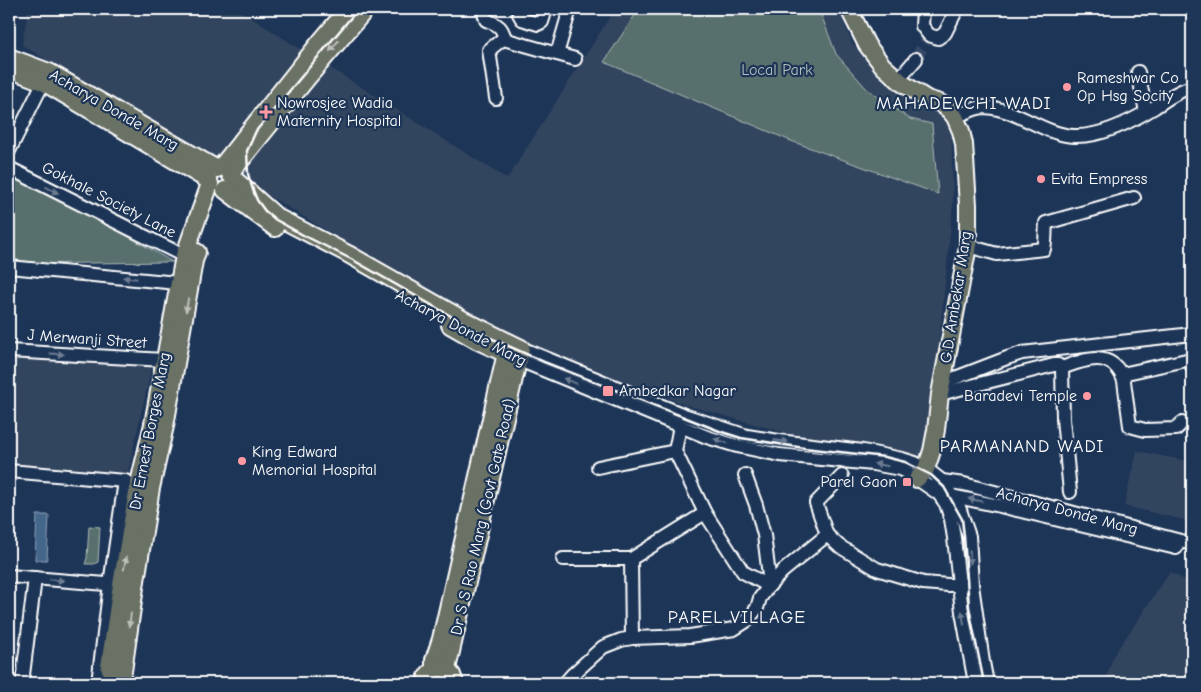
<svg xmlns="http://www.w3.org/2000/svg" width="1201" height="692" viewBox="0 0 1201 692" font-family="'Comic Neue',sans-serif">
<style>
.built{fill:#33445e}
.green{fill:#58706d;stroke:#acb8b6}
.water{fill:#45668b;stroke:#8fa3b9}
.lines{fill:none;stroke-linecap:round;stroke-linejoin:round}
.minor-tunnel{stroke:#344968;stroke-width:12;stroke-dasharray:12 6;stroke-linecap:butt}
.minor-casing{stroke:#fff;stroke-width:16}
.major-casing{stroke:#fff;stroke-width:20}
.minor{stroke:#1d3557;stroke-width:12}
.major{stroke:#6b7165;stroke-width:16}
.rail{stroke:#fff;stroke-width:2.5}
.oneway{fill:#bcbfba}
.oneway2{fill:#6c7c92}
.poi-dot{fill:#ff9aa2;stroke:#1d3557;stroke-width:2}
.labels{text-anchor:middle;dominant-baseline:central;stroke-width:4.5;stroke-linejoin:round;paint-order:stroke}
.park-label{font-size:16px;fill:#b4bfbd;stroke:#1d3557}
.poi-label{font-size:16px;fill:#fff;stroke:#1d3557;text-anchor:start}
.street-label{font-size:16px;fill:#fff;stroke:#1d3557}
.neighbourhood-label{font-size:18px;letter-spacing:1px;fill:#fff;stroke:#1d3557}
</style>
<rect width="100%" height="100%" fill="#1d3557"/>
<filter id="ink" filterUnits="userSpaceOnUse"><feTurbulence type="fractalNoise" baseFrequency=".02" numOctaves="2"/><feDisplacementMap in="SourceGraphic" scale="10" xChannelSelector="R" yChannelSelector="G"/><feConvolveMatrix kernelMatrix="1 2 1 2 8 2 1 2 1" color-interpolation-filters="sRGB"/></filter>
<g filter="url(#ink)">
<g class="built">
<polygon points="28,9 237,9 507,179 615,9 838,9 852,43 880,76 916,101 951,106 953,204 926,472 686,405 532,345 463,314 22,45"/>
<polygon points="9,356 152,365 127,477 9,465"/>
<polygon points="1137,451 1192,462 1192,522 1124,506"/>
<polygon points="1170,572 1192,584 1192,683 1153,683 1138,674 1125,683 1104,683 1114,655"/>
</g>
<g class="green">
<polygon points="639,9 819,9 836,54 867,89 910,119 932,124 938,194 791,141 604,62"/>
<polygon points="9,169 173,262 9,264"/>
<polygon points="89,526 100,527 98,562 94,564 85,564 87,558"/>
</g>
<polygon class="water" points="37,515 49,515 47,560 35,560"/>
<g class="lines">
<polyline class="minor-tunnel" points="916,59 929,35"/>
<defs>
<g id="minor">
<path d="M483 9 486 20C491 22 498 24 501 29 504 33 503 36 507 40L575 59"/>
<polyline points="521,9 519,14 522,19 538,24 542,22 546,9"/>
<polyline points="923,9 922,26 929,35 938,38 945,33 957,9"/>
<polyline points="557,54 570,9"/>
<polyline points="1138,72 1146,112"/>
<polyline points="898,80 916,59"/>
<polyline points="496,98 489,50 504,38"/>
<path d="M955 117C963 114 976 107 984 107 1016 108 1044 135 1074 136 1102 137 1132 121 1155 107 1167 99 1179 90 1192 87"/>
<polyline points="9,151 47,75"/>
<polyline points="9,168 192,260"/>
<path d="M968 246 997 254 1044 249C1046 241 1045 232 1046 223L1134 198"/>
<polyline points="9,267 188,284"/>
<polyline points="521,348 684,415 747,436 779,441 863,451 902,459 915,463 928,470 942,481 951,495 959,507 969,536 972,585 983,662 987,683"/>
<polyline points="9,351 164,360"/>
<polyline points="519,360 707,437 737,446 780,455 873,464 900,469 913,476 939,494 946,504 951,519 954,538 962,612 975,683"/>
<path d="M1062 368C1086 359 1113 349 1124 381L1130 426 1145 430 1176 429 1182 423"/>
<polyline points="1122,374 1191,359 1192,366"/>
<polyline points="942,383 1007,358 1022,353 1192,334"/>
<polyline points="940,394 1054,365 1058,365 1062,368 1063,419 1070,492"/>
<polyline points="680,426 675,451 705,513 743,572 769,586"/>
<polyline points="598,467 675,451"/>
<polyline points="9,471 125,481 133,485"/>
<polyline points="745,475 756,505 764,535 770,584"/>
<polyline points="842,476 816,503 827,535 839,546 877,569 923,583 948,585 968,585"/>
<polyline points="938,481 942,481 964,484 1192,544"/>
<polyline points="947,495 1000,506 1176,548"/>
<polyline points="563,559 631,559"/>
<polyline points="9,576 118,585"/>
<polyline points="632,638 631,559 705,513"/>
<polyline points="22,683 35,578"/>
<polyline points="98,683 110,584 125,481"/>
<polyline points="565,683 572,675 603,647 621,640 632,638 690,636 734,629 748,620 757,608 760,598 769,586 783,571 827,535"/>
</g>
<g id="major">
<polyline points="849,9 867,45 883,66 902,83 927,99 940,103 949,110 955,117 961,131 964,144 968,205 968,246 940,394 936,430 932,451 926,469 917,479"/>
<polyline points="9,57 49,72 217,169"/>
<polyline points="9,69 43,82 209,181"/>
<polyline points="220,168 320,42 348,9"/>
<polyline points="230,174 309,76 366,9"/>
<polyline points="232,177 277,217 348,254 464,320 521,348 447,669"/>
<polyline points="225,190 275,228"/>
<polyline points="450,325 478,341 519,360"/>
<polyline points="434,669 434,660 441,639 508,344"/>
<polyline points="447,669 452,675 455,683"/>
<polyline points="115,679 109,667 121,585 138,487 153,424 184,256 210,184"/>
<polyline points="114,683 115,679 123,671 135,587 151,488 165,426 194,261 197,252"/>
<path d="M425 683C427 673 434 666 445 669"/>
</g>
</defs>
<use href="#minor" class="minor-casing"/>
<use href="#major" class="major-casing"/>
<use href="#minor" class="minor"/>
<use href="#major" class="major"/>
<polyline class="rail" points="358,9 256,131 247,151 248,174 253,190 257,200 265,211 276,220 303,235 353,260 484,335 544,362 722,432 741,438 804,448 885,457 905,462 931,475 944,487 962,519 964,536 969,607 973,628 984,683"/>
</g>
<defs><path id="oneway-solid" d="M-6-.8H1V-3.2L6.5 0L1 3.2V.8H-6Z" transform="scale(1.25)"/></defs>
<g class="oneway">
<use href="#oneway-solid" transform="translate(334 46) rotate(130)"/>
<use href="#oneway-solid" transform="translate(187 305) rotate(100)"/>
<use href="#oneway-solid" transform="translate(125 563) rotate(-80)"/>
<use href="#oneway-solid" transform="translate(130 620) rotate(98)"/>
</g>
<g class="oneway2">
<use href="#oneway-solid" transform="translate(52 190) rotate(27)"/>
<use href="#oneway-solid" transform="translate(130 278) rotate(-175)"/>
<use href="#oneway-solid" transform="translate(57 354) rotate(4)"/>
<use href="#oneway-solid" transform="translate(570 381) rotate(-158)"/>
<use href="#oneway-solid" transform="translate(721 441) rotate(-162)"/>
<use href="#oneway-solid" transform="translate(781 441) rotate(8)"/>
<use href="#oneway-solid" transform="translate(881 465) rotate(-170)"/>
<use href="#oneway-solid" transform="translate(975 500) rotate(-168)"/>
<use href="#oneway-solid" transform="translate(970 557) rotate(87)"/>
<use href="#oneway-solid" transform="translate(57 580) rotate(6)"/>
<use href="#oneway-solid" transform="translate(963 618) rotate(-99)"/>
</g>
</g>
<g class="poi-dot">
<circle cx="1067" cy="87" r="5"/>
<path d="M263.5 104.5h5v5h5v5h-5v5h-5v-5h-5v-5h5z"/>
<circle cx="1041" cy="179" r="5"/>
<rect x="602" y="385" width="12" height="12" rx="2.5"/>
<circle cx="1087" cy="396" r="5"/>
<circle cx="242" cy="461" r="5"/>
<rect x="902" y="477" width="10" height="10" rx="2.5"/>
</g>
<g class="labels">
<g class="park-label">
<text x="777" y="70">Local Park</text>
</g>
<g class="poi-label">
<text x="1077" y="78">Rameshwar Co<tspan x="1077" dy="18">Op Hsg Socity</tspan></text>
<text x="277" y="103">Nowrosjee Wadia<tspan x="277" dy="18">Maternity Hospital</tspan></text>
<text x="1051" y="179">Evita Empress</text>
<text x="619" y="391">Ambedkar Nagar</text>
<text x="1077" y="396" text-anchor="end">Baradevi Temple</text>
<text x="252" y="452">King Edward<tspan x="252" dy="18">Memorial Hospital</tspan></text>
<text x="897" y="482" text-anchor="end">Parel Gaon</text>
</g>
<g class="street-label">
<text transform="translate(114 110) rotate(30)">Acharya Donde Marg</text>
<text transform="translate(109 200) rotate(27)">Gokhale Society Lane</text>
<text transform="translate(956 297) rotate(-81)">G.D. Ambekar Marg</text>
<text transform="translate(461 328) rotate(28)">Acharya Donde Marg</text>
<text transform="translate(87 339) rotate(4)">J Merwanji Street</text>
<text transform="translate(150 431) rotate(-79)">Dr Ernest Borges Marg</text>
<text transform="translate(1067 511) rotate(15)">Acharya Donde Marg</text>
<text transform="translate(483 517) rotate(-77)">Dr S S Rao Marg (Govt Gate Road)</text>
</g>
<g class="neighbourhood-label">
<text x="964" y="103">MAHADEVCHI WADI</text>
<text x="1022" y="446">PARMANAND WADI</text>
<text x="737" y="617">PAREL VILLAGE</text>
</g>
</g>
<rect width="1201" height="692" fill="none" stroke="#1d3557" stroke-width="30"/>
<rect x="15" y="15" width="1171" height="662" fill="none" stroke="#fff" stroke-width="2" filter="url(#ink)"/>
</svg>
